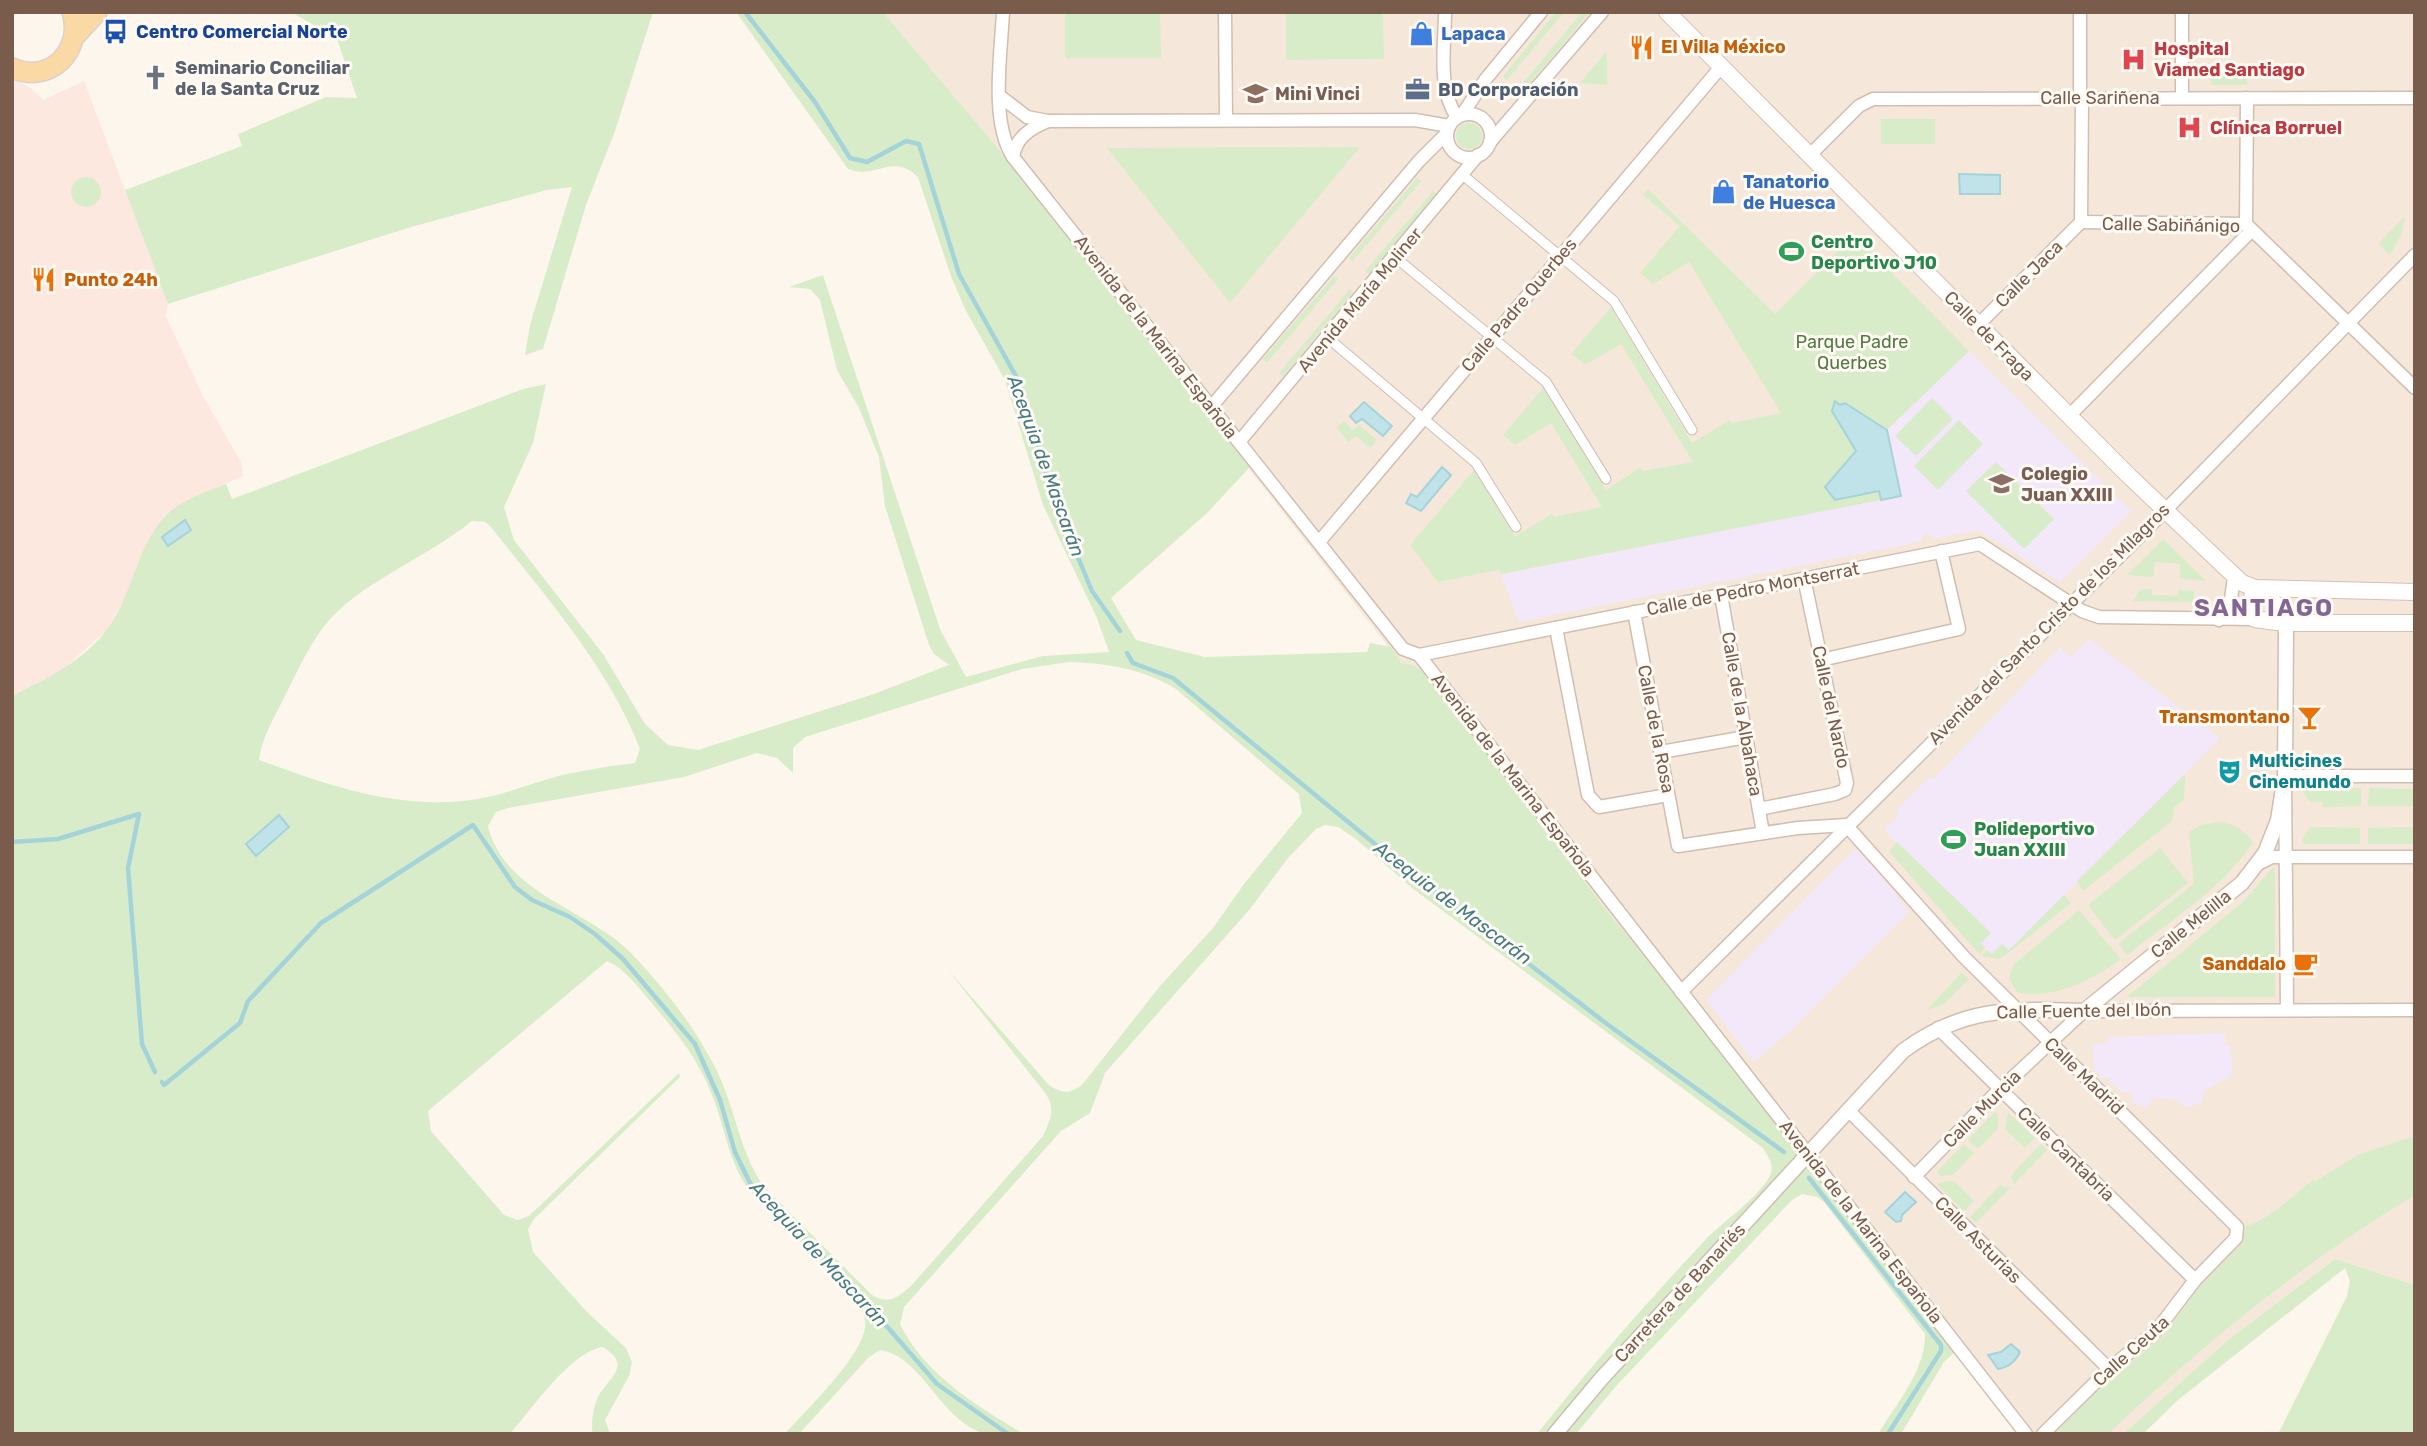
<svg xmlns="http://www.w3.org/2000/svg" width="2427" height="1446" viewBox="0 0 2427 1446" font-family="Rubik,sans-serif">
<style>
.residential{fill:#f5e8da}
.commercial{fill:#fde8e0}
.education{fill:#f3e8fa}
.green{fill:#d8ecc9;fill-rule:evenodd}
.water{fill:#bfe3e8;stroke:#a5d3da;stroke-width:2}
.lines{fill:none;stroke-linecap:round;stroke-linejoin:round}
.stream{stroke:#a5d3da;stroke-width:4.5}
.pedestrian-casing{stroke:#d1beb0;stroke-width:11}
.minor-casing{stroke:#d1beb0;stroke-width:15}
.tertiary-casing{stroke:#d1beb0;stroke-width:17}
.secondary-casing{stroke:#d6c0b0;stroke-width:18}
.primary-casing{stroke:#dad1cd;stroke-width:22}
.pedestrian{stroke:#fff;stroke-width:9}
.minor{stroke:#fff;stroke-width:12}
.tertiary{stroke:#fff;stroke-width:14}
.secondary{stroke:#fff;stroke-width:16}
.primary{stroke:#fbd9a5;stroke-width:19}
.labels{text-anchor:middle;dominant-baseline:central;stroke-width:6;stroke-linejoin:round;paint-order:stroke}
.transit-label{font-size:18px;font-weight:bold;fill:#164399;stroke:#fffaf3;text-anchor:start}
.shop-label{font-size:18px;font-weight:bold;fill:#366cbe;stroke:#fffaf3;text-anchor:start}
.food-label{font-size:18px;font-weight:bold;fill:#c56008;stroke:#fffaf3;text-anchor:start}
.health-label{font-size:18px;font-weight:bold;fill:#be3a42;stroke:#fffaf3;text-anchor:start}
.worship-label{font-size:18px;font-weight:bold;fill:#5b616d;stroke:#fffaf3;text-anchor:start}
.service-label{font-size:18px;font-weight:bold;fill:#4e5e75;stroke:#fffaf3;text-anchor:start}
.education-label{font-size:18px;font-weight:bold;fill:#785e54;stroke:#fffaf3;text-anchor:start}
.street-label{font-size:18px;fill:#7a5c4d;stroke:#fffaf3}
.leisure-label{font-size:18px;font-weight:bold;fill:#27864d;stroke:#fffaf3;text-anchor:start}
.park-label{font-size:18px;fill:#537a41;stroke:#fffaf3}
.culture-label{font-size:18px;font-weight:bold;fill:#0d838f;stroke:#fffaf3;text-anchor:start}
.water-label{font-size:19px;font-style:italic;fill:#437c86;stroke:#fffaf3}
.district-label{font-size:24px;font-weight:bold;letter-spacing:2px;fill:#846695;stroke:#fffaf3}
</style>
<rect width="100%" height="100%" fill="#fdf6ec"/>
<polygon class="residential" points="883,12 2415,12 2415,1285 2335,1259 2228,1340 2123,1434 2021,1434 1678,994 1610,915 1495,761 1411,664 1401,663 996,146"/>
<polygon class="commercial" points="12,78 31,88 43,100 84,81 168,304 166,316 170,325 204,398 241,462 243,476 193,498 165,516 152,535 127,594 108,629 61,671 12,696"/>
<g class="education">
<polygon points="1969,351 2131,511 2060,582 1979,530 1936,539 1925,533 1920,542 1519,622 1501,574 1901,496 1887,430"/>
<polygon points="2089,639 2220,738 2009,951 1992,955 1980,943 1990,932 1886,832 1886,828 1898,816 1895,812 1930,776 1933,779 1949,763 2060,647 2071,657"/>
<polygon points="1855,849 1881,875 1909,912 1789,1032 1754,1062 1706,1000"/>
<polygon points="2225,1033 2225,1045 2231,1046 2232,1075 2205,1090 2202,1102 2188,1108 2173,1099 2153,1098 2147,1108 2132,1103 2131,1092 2121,1092 2109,1081 2110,1078 2100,1078 2100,1071 2094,1071 2093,1044 2108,1043 2109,1037"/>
</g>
<g class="green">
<polygon points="291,12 653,12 615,131 586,205 543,349 525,355 530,325 572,187 547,190 411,227 168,304 125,190 242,146 238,134 326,97 357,98 337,39"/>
<path d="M736 12H883L996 146 1250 467 1207 513 1111 598 1136 640 1205 657 1367 652 1370 643 1391 647 1401 663 1411 664 1428 675 1610 915 1678 994 1956 1351 1944 1362 1901 1434H1878C1896 1404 1926 1370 1925 1334L1824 1202 1817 1197 1802 1194 1792 1200 1617 1385 1576 1434H1537C1591 1366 1648 1301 1707 1238 1723 1222 1764 1193 1771 1173 1774 1164 1767 1155 1763 1148L1412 888 1356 839 1338 827 1325 825 1316 829 1288 858 1250 909 1105 1073 1090 1113 1061 1131 904 1307 900 1324C925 1375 977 1406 1024 1434 1012 1434 997 1437 986 1434 940 1422 923 1356 880 1350L868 1358 799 1434H785C804 1412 870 1350 865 1321 863 1311 856 1301 851 1292L749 1190C728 1161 725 1127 712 1095 698 1058 675 1031 650 1001 638 987 624 968 607 961L428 1111 431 1131 504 1215 518 1220 529 1216 679 1073 680 1077 534 1219 528 1229 533 1252 587 1312 626 1348 632 1362 629 1376 605 1420 610 1434H596L592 1431C592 1419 593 1408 598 1397 609 1377 633 1366 603 1347 570 1352 533 1408 510 1434H12V696C47 678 84 661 108 628 134 593 138 537 172 510 187 498 208 491 226 484L232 499 523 389 546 384 533 443 504 507 514 540 603 654 645 724 668 745 698 750 874 694 949 665 934 654 929 645 885 506 879 457 859 408 837 370 820 300 810 289 789 287 823 275 940 629 966 677 1043 656 1109 652 1097 618 1043 505 1005 380 966 311 952 279 918 177C892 152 877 180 848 169ZM472 521 485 522 491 527C545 596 608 666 640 749L635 763C605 767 574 771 545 780 518 788 491 799 462 801 391 808 325 784 259 760 261 739 275 716 285 696 298 670 311 640 331 618 368 579 429 556 472 521ZM1069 662C1106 663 1144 669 1176 689L1299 794 1302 813 1244 884 1213 928 1160 986 1082 1085C1069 1094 1062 1094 1049 1085L948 970 1046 1094C1056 1110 1050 1120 1043 1136L911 1286C897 1298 889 1305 872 1295L765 1188C741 1155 737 1117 721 1080 700 1033 667 991 632 954 587 908 505 895 488 826L496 812 508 808 684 777 757 753 777 758 793 773V748L805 737 1022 669Z"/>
<polygon points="1065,12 1160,12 1161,58 1065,58"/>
<polygon points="1286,12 1383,12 1384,59 1286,60"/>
<polygon points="1556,12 1564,12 1507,80 1503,76"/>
<polygon points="1582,12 1590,12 1522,93 1518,89"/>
<polygon points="1607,51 1607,85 1580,83"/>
<rect x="2211" y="75" width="36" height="10"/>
<rect x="1881" y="119" width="54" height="25"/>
<circle cx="1469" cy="136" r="13"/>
<polygon points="1360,147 1230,303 1107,148"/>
<circle cx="86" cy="192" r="15"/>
<polygon points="1417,178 1421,181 1353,261 1349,258"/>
<polygon points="1648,189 1775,314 1854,235 1969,351 1887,430 1901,496 1501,574 1499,570 1438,582 1410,545 1474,470 1515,536 1552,514 1554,517 1602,507 1551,423 1515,445 1503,435 1543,388 1606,490 1641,467 1643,471 1693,462 1621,344 1585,365 1571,354 1611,307 1692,443 1730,420 1732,423 1781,413 1689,262 1653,284 1640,273 1680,226 1643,195"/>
<polygon points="1433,191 1437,194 1369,274 1365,271"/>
<polygon points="2405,216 2402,233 2390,255 2379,243"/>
<polygon points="1334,276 1338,279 1267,363 1263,359"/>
<polygon points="1350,289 1353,292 1283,376 1279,373"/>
<polygon points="1932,398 1953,419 1916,456 1895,436"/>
<polygon points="1959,420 1983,444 1938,490 1914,466"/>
<polygon points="1344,421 1353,430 1359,425 1377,440 1370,448 1356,436 1349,442 1336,427"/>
<polygon points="1996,462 2054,519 2024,549 1966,491"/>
<polygon points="2163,539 2206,581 2180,579 2180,564 2155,562 2153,577 2127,575"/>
<polygon points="2141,589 2152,589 2152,595 2178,596 2179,590 2194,591 2194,602 2133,601"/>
<polygon points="2185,774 2184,800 2174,807 2172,821 2083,891 2077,881"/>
<polygon points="2305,788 2361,788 2361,806 2323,807 2323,802 2310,802 2302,791"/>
<polygon points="2369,788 2415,789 2415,806 2368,806"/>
<path d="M2220 822C2234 824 2244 830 2253 842 2222 889 2170 921 2127 955L2118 944 2194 884 2189 832 2200 825Z"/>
<polygon points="2310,827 2360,828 2360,844 2305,844 2302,840"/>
<polygon points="2415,827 2415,844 2368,844 2368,828"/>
<polygon points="1897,842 1991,933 1981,943 1985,948 1979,954 1889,851"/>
<polygon points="2160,848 2188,883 2115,940 2088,905"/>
<polygon points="2272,868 2275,868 2275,997 2127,997 2244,901"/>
<polygon points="2064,895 2071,903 2007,954 1998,959 1982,956 1987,950 1992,954 2002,944 2009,950"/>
<path d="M2079 910 2121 959C2095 979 2051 1001 2017 992L2009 979 2013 965Z"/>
<polygon points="1962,972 1969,979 1944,1004 1927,1010"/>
<polygon points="1995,1112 1998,1115 1998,1128 1978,1149 1968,1140"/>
<polygon points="2008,1112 2035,1138 2025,1148 2005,1129"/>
<path d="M2415 1136V1195C2303 1262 2203 1345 2108 1434H2054L2114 1375 2163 1336 2201 1285 2242 1243 2246 1226C2269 1220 2291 1197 2313 1180L2314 1182 2358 1155Z"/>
<polygon points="1964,1144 1974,1153 1953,1175 1940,1176 1937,1172"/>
<polygon points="2041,1144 2047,1150 2014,1184 2011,1175"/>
<polygon points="1954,1181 1974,1201 1964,1211 1937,1185 1940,1182"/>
<polygon points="2000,1185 2010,1188 1976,1223 1970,1217"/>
<polygon points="2335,1259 2415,1285 2415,1434 2278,1434 2347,1296 2350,1281 2345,1268 2178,1400 2143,1434 2123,1434 2228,1340"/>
</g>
<g class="water">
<polygon points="1959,174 2000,175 2000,194 1960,194"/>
<polygon points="1835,401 1840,405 1845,403 1887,430 1901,496 1881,500 1879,491 1835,500 1825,487 1856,451 1832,411"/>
<polygon points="1364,402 1392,426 1383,436 1362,419 1356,423 1350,416"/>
<polygon points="1442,467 1451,475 1421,511 1406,503 1411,494 1417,497"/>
<polygon points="185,520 191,530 168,546 162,537"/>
<polygon points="279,815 289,827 256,856 246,844"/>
<polygon points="1905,1192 1916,1202 1902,1215 1901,1221 1896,1222 1885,1212"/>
<path d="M2011 1344 2020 1352C2015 1362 2009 1367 1998 1369L1988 1355 2001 1352Z"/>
</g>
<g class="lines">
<g class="stream">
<polyline points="745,12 815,102 850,158 867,162 906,141 919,144 959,274 1018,380 1055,502 1092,591 1120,631"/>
<polyline points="1127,653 1133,663 1173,678 1409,872 1607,1024 1784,1152"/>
<polyline points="12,842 58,839 139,814 128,868 142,1044 155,1072"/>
<polyline points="162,1082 164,1085 240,1023 248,1001 321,923 473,825 515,887 532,900 570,917 595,934 623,959 695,1044 720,1100 735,1152 750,1183 856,1291 937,1384 1008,1434"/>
<polyline points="1809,1178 1941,1345 1941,1351 1888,1434"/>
</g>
<defs>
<g id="pedestrian">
<polyline points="1464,176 1614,301 1692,430"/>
<polyline points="1395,257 1546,382 1606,479"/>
<polyline points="1328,338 1476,463 1516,527"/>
</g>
<g id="minor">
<path d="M1003 12C1001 54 990 122 1013 157L1403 649 1419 655 2026 1434"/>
<polyline points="1225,12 1226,120"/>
<path d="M1445 12C1445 45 1437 89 1457 117"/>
<polyline points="2080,12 2080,98"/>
<polyline points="1001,97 1027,117 1048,121 1415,120 1449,126"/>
<polyline points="2182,98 2182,12"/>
<circle cx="1469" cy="136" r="22"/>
<polyline points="1462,115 1485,80 1541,12"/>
<polyline points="1490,142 1602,12"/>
<polyline points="1809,156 1859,106 1873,99 2415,98"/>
<path d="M1013 157C1016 137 1031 128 1048 121"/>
<polyline points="2081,222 2246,224 2415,388"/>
<polyline points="2081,222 2082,98"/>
<polyline points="2246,224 2247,98"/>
<polyline points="1978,325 2081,222"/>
<polyline points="1212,406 1419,161 1447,133"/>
<polyline points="2069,416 2252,230"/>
<polyline points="1239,442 1478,155"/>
<polyline points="1319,542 1720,68"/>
<polyline points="1721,595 1763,833"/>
<polyline points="1634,612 1678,846 1798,828 1846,825 1964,957 2237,1227 2236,1238 2195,1280 2157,1330 2109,1369 2043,1434"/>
<polyline points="2219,620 2231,599 2234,577"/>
<polyline points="1556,628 1588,795 1599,807 1668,795"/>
<polyline points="1419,655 1980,544 2082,611 2099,617 2255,619"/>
<polyline points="1821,660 1959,629 1941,551"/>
<polyline points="1661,752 1746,737"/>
<polyline points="1759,809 1835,794 1845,790 1847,783 1804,578"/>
<polyline points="2260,863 2272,857 2415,857"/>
<polyline points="1681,992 2145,531 2415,255"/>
<polyline points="2287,1010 2285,776 2415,776"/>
<polyline points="1938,1028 2195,1280"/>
<polyline points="1848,1110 2109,1369"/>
<polyline points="1914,1177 1993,1096 2084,1011 2415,1010"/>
</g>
<path id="tertiary" d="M1555 1434 1601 1379 1903 1051C1964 1006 2012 1009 2084 1011L2242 883 2265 853 2278 820 2285 776 2286 630 2282 612 2264 588"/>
<g id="secondary">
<polyline points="1667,12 2128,475 2242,583 2255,588 2415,592"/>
<polyline points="2255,588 2250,604 2255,619 2284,623 2415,623"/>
</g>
<g id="primary">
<polyline points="75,36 97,12"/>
<path d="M12 68C50 85 84 50 72 12"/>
</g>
</defs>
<use href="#pedestrian" class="pedestrian-casing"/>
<use href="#minor" class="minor-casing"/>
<use href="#tertiary" class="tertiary-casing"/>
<use href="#secondary" class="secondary-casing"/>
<use href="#primary" class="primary-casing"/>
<use href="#pedestrian" class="pedestrian"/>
<use href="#minor" class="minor"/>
<use href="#tertiary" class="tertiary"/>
<use href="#secondary" class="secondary"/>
<use href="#primary" class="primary"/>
</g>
<defs>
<symbol id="bus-bare" viewBox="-9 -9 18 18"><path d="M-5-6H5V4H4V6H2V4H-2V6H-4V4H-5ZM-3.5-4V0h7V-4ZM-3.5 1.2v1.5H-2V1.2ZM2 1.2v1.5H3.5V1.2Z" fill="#1a4fb4" stroke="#fffaf3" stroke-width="2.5" paint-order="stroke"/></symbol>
<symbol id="shop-bare" viewBox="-9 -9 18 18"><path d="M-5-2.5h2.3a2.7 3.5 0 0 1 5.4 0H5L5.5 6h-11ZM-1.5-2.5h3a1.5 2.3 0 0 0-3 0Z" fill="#3f7fe0" stroke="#fffaf3" stroke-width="2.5" paint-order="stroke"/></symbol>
<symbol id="restaurant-bare" viewBox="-9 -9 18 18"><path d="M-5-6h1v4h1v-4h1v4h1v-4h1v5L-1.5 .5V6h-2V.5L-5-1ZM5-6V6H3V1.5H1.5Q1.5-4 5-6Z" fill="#e8710a" stroke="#fffaf3" stroke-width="2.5" paint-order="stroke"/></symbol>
<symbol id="hospital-bare" viewBox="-9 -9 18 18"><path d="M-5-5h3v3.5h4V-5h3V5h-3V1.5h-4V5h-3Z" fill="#e0444e" stroke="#fffaf3" stroke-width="2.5" paint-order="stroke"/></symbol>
<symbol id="church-bare" viewBox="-9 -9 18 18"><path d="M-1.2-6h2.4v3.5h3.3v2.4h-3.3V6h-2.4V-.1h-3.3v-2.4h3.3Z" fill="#6b7280" stroke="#fffaf3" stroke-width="2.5" paint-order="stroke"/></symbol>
<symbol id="office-bare" viewBox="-9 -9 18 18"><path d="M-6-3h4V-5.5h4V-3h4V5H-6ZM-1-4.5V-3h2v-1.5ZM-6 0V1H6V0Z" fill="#5c6f8a" stroke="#fffaf3" stroke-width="2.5" paint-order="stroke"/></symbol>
<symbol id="school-bare" viewBox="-9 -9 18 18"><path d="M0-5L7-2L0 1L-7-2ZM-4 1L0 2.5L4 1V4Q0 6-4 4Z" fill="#8d6e63" stroke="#fffaf3" stroke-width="2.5" paint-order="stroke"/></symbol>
<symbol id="stadium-bare" viewBox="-9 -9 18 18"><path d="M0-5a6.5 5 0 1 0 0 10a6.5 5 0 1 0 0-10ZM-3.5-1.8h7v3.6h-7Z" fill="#2e9e5b" stroke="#fffaf3" stroke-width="2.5" paint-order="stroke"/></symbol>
<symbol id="bar-bare" viewBox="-9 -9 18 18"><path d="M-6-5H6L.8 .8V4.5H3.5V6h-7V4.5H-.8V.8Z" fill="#e8710a" stroke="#fffaf3" stroke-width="2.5" paint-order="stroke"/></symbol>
<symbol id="theatre-bare" viewBox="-9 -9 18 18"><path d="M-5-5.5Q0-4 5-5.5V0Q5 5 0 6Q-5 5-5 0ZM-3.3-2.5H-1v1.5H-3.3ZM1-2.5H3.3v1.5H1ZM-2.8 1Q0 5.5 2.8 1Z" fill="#0f9aa8" stroke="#fffaf3" stroke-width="2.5" paint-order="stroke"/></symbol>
<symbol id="cafe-bare" viewBox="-9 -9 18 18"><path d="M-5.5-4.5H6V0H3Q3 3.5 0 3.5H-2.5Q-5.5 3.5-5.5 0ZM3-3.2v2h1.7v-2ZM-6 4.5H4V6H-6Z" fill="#e8710a" stroke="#fffaf3" stroke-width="2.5" paint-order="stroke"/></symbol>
</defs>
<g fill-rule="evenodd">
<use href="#bus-bare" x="98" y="14" width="35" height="35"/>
<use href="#shop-bare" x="1404" y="16" width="35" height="35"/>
<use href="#restaurant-bare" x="1624" y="30" width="35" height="35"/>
<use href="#hospital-bare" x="2116" y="42" width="35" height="35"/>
<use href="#church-bare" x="138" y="60" width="35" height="35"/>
<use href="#office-bare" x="1400" y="72" width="35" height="35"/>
<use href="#school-bare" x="1238" y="76" width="35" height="35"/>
<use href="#hospital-bare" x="2172" y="110" width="35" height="35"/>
<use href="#shop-bare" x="1706" y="174" width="35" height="35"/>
<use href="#stadium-bare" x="1774" y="234" width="35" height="35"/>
<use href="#restaurant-bare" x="26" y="262" width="35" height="35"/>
<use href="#school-bare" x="1984" y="466" width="35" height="35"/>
<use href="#bar-bare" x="2292" y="700" width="35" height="35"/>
<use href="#theatre-bare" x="2212" y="754" width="35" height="35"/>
<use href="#stadium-bare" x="1936" y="822" width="35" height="35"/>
<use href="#cafe-bare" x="2288" y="946" width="35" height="35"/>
</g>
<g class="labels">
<g class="transit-label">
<text x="136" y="32">Centro Comercial Norte</text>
</g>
<g class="shop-label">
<text x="1441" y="34">Lapaca</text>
<text x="1743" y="182">Tanatorio<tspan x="1743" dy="21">de Huesca</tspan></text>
</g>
<g class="food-label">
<text x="1661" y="47">El Villa México</text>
<text x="64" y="280">Punto 24h</text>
<text x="2290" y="717" text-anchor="end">Transmontano</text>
<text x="2286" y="964" text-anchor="end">Sanddalo</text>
</g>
<g class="health-label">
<text x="2154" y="49">Hospital<tspan x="2154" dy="21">Viamed Santiago</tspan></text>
<text x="2210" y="128">Clínica Borruel</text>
</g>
<g class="worship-label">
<text x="175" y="68">Seminario Conciliar<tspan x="175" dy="21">de la Santa Cruz</tspan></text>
</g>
<g class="service-label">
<text x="1438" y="90">BD Corporación</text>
</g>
<g class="education-label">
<text x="1275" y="94">Mini Vinci</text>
<text x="2021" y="474">Colegio<tspan x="2021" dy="21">Juan XXIII</tspan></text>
</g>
<g class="street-label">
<text x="2100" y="98">Calle Sariñena</text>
<text transform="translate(2171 225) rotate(1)">Calle Sabiñánigo</text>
<text transform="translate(2029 274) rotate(-45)">Calle Jaca</text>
<text transform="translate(1360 300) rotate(-50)">Avenida María Moliner</text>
<text transform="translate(1519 305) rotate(-50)">Calle Padre Querbes</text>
<text transform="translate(1989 336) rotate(45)">Calle de Fraga</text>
<text transform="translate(1156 337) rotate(52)">Avenida de la Marina Española</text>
<text transform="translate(1753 589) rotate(-11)">Calle de Pedro Montserrat</text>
<text transform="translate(2049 624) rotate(-45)">Avenida del Santo Cristo de los Milagros</text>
<text transform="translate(1831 707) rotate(78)">Calle del Nardo</text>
<text transform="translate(1742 714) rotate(80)">Calle de la Albahaca</text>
<text transform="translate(1656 729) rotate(79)">Calle de la Rosa</text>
<text transform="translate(1513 775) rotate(52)">Avenida de la Marina Española</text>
<text transform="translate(2191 924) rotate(-39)">Calle Melilla</text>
<text transform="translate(2084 1011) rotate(-1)">Calle Fuente del Ibón</text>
<text transform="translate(2084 1076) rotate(44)">Calle Madrid</text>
<text transform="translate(1982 1109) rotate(-45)">Calle Murcia</text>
<text transform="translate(2066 1154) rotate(44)">Calle Cantabria</text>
<text transform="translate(1861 1222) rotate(52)">Avenida de la Marina Española</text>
<text transform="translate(1978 1240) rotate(45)">Calle Asturias</text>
<text transform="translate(1680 1293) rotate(-47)">Carretera de Banariés</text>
<text transform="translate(2131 1351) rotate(-42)">Calle Ceuta</text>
</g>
<g class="leisure-label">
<text x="1811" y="242">Centro<tspan x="1811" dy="21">Deportivo J10</tspan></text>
<text x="1974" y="829">Polideportivo<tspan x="1974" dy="21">Juan XXIII</tspan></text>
</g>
<g class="park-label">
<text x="1852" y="342">Parque Padre<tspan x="1852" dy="21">Querbes</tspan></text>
</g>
<g class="culture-label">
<text x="2249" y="761">Multicines<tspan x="2249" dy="21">Cinemundo</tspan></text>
</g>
<g class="water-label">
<text transform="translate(1046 466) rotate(70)">Acequia de Mascarán</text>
<text transform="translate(1453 903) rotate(37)">Acequia de Mascarán</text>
<text transform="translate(819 1254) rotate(47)">Acequia de Mascarán</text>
</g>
<g class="district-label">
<text x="2264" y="608">SANTIAGO</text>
</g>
</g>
<rect width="2427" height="1446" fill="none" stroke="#7a5c4d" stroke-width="28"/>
</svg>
